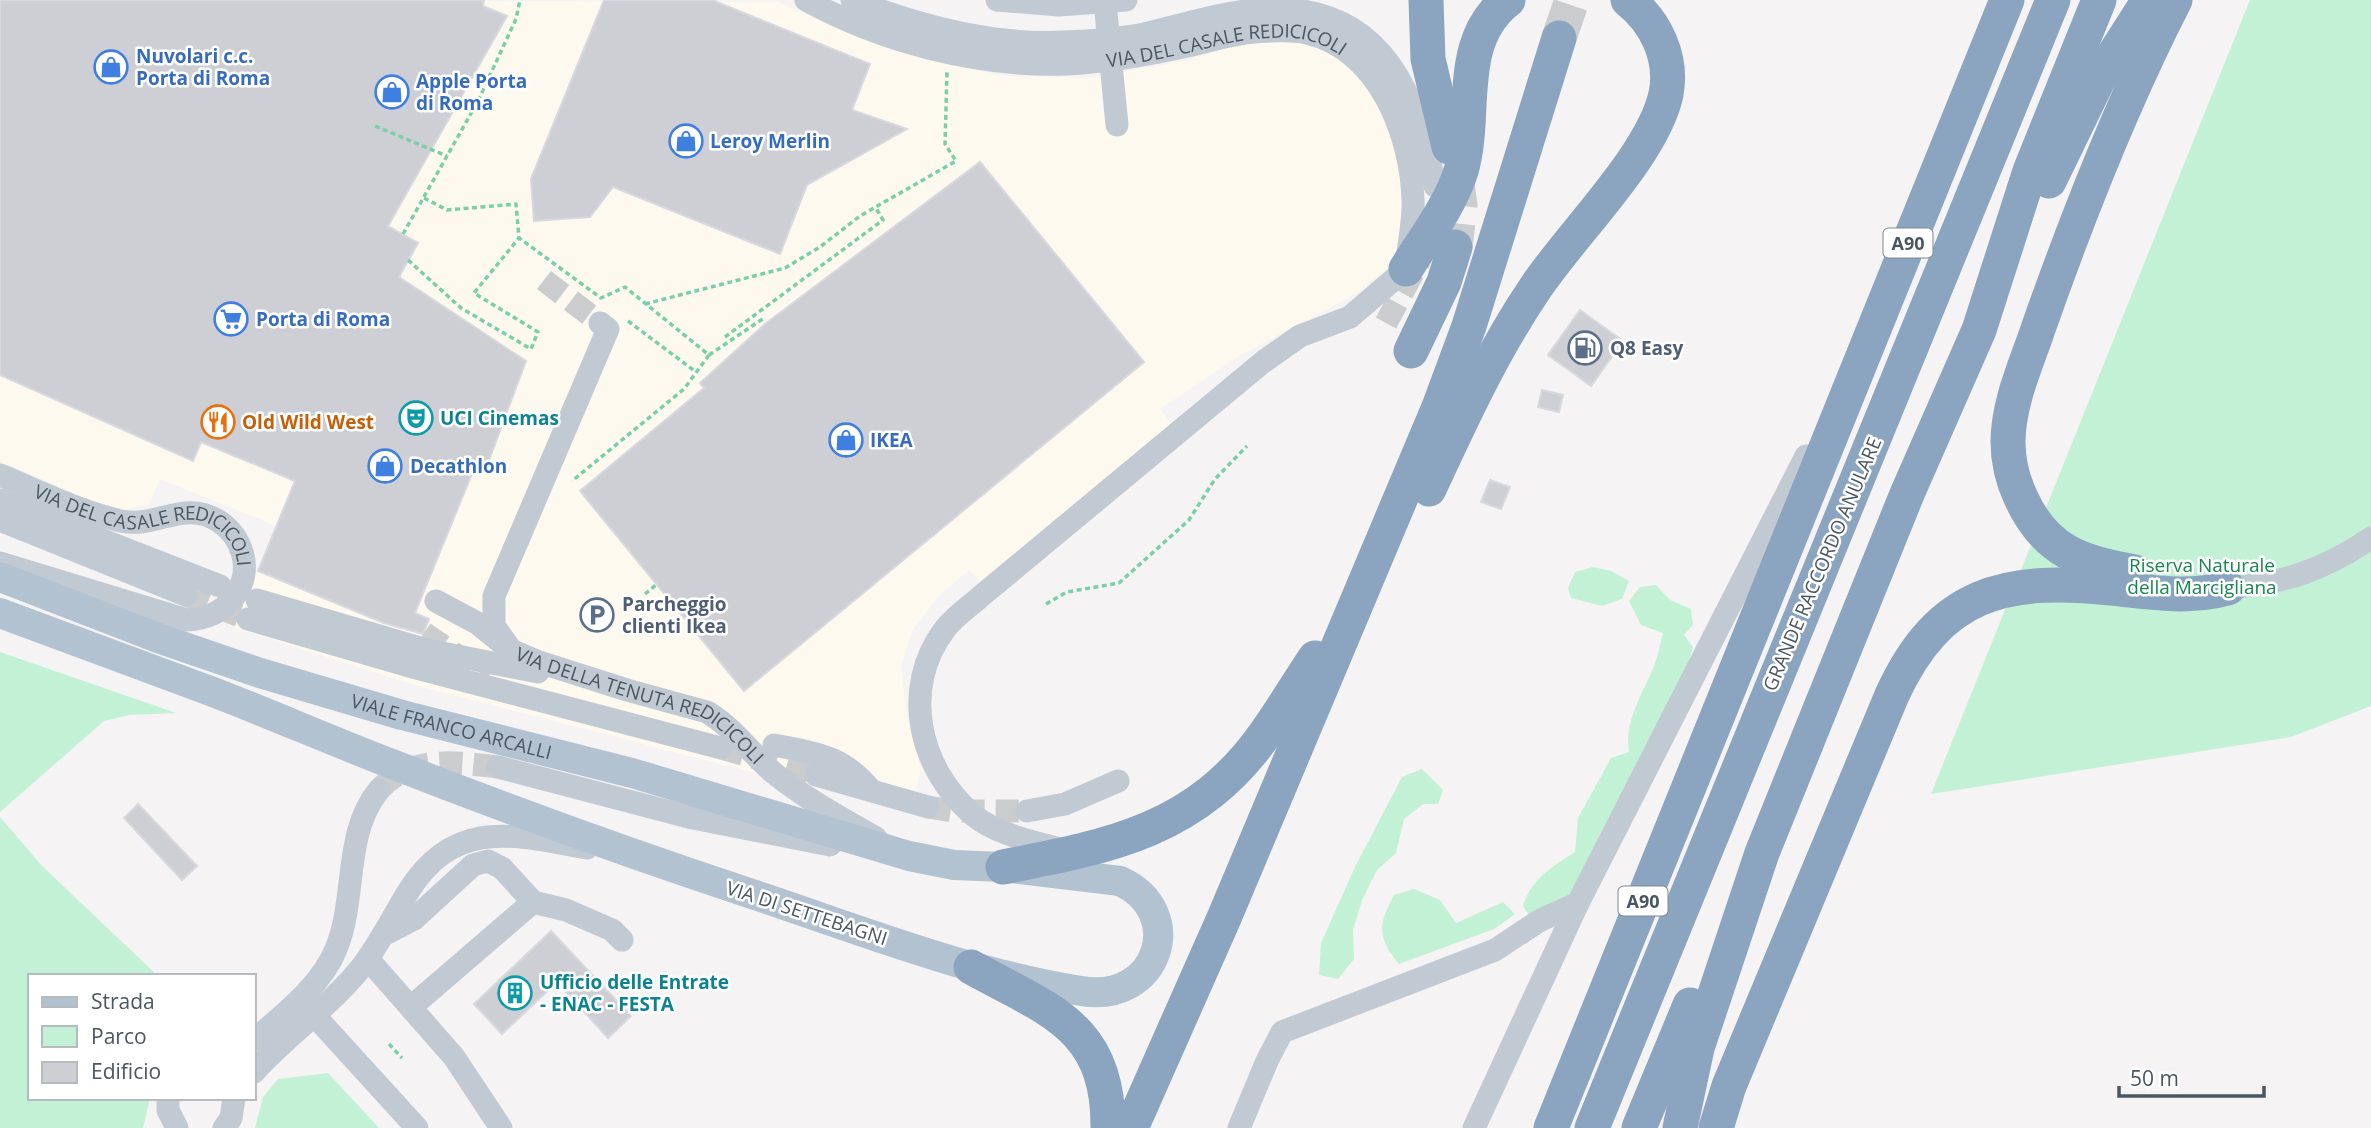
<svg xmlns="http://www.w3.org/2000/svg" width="2371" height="1128" viewBox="0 0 2371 1128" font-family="'Open Sans',sans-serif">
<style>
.commercial{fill:#fdf9ef}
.green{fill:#c3f1d5}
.building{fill:#cdcfd5;stroke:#d7d9de;stroke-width:2}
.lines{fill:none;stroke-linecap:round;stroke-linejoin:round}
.minor-tunnel{stroke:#caccce;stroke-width:23;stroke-dasharray:23 11;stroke-linecap:butt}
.highway-tunnel{stroke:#caccce;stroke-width:35;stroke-dasharray:35 18;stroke-linecap:butt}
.path{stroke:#7ad0a6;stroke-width:3.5;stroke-dasharray:5 3.5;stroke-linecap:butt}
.minor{stroke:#c1cad2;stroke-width:23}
.major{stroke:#b3c2d1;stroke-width:30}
.highway{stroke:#8ba5c1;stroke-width:35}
.labels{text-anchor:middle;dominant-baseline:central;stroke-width:5;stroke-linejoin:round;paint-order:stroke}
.shield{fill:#fff;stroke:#808990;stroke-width:2}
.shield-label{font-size:18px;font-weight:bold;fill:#4a5661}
.shop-label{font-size:19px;font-weight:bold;fill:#366cbe;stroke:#fff;text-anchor:start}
.street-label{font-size:19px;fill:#4a5661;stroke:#fff}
.service-label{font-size:19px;font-weight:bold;fill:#4e5e75;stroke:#fff;text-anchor:start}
.culture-label{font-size:19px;font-weight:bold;fill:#0d838f;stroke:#fff;text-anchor:start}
.food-label{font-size:19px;font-weight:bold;fill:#c56008;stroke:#fff;text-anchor:start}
.park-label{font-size:19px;fill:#17864f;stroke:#fff}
</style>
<rect width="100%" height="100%" fill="#f5f3f3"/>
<polygon class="commercial" points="0,0 778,2 844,31 933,59 1004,76 1097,77 1194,59 1250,40 1306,42 1337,55 1364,75 1397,142 1405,222 1396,251 1386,269 1359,292 1239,356 1160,409 1174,427 983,585 969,570 939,596 912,631 901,667 906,711 921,768 916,791 877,784 823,747 811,787 791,802 756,773 414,685 233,627 276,526 160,479 149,505 115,511 0,461"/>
<g class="green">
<polygon points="2250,0 2371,0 2371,706 2291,737 1931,794"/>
<polygon points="1593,567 1611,571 1629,581 1622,599 1602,606 1571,598 1568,588 1575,572"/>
<path d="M1656 585 1670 600 1691 609 1693 625 1684 635 1693 647 1685 675 1573 892 1529 915 1523 906C1531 879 1552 867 1575 852L1578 818 1611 758 1629 752C1624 720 1643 694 1654 666 1658 656 1660 644 1663 633L1641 625 1629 601 1640 587Z"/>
<polygon points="0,652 176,713 129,715 104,721 0,812"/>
<polygon points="1422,769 1443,790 1438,804 1423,804 1404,819 1396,853 1377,870 1362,900 1353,930 1354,959 1338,979 1319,975 1321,943 1355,867 1402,777"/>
<polygon points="0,817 43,867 158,976 30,976 30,1098 150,1098 143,1128 0,1128"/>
<path d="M1414 889 1440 900 1456 923 1503 902 1515 914 1494 929 1399 964C1377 937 1378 925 1394 895Z"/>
<polygon points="328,1073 379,1128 255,1128 263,1097 278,1079"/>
</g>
<g class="building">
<polygon points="0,0 484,0 483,6 507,16 388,226 418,243 399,277 526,361 488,463 478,459 415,613 429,619 423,634 384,623 258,571 295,481 201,442 193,461 0,375"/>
<polygon points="604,0 712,0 870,64 852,110 907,129 807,185 780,254 613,187 590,217 534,221 531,179"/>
<polygon points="980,162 1144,362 744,691 580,491 704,388 700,383 765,324"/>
<polygon points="1580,310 1623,341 1591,386 1548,355"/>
<polygon points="1542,390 1563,395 1559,412 1538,407"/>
<polygon points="1490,480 1510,487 1501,509 1481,502"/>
<polygon points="138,804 197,866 182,880 124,818"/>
<polygon points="551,931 631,1016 608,1038 557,982 502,1034 474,1004"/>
</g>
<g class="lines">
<g class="minor-tunnel">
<polyline points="544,280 600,323"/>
<polyline points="1386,323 1420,260"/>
<polyline points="186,595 248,619"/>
<polyline points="424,633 488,677"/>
<polyline points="721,748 816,775"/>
<path d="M379 790C410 755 456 762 498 767"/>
<polyline points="928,807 952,811 1027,811"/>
</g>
<g class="highway-tunnel">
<polyline points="1559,38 1572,0"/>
<polyline points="1455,171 1460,205 1455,247"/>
</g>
<g class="path">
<polyline points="375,126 447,156"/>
<polyline points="424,198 447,210 516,204 519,238 601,298 625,287 709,355 684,389 572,481"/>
<polyline points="403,234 478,101 516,19 520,0"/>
<polyline points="408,260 461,308 531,349 538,332 474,293 519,238"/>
<polyline points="645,304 785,268 820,247 860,216 956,161 945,144 947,72"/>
<polyline points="628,321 696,372"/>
<polyline points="725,337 883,220 876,208"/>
<polyline points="709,355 764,318"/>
<polyline points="645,594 657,584"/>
<polyline points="1046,604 1067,592 1119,583 1189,520 1215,479 1247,446"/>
<polyline points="389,1044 402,1058"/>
</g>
<g class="minor">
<path id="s1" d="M806 0C882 42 979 67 1066 64 1106 62 1147 55 1187 46 1209 41 1231 34 1254 32 1271 31 1290 29 1307 33 1379 50 1411 134 1413 200 1414 223 1408 246 1406 269L1350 317 1300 336 1263 362 980 597C969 607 954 617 945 629 900 688 919 769 973 815 999 836 1036 842 1067 851"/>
<path d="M852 0C919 26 992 46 1064 42 1091 41 1118 39 1144 34 1188 24 1233 8 1279 9 1385 11 1417 97 1435 186"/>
<polyline points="997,0 1059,5 1126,0"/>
<polyline points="1105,2 1117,125"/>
<path id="s2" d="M600 323 608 329 494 596V626L511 650 539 662 627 690 707 712C734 728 751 754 775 774 806 799 841 818 876 838"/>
<path id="s3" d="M0 475C39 491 80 512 121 521 156 529 185 498 220 522 230 529 238 539 242 552 247 568 244 584 234 597 223 612 205 619 187 620L0 563"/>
<polyline points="0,500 220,586"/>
<polyline points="0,520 186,595"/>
<path d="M2228 588C2283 584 2326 569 2371 538"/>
<polyline points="257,600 427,650 538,672"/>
<polyline points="436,601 477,623 503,644"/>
<polyline points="248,619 416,668 721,748"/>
<path d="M774 745C814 753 842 755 870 789"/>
<polyline points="498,767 693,818 830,845"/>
<polyline points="816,775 928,807"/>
<polyline points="1027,811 1065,804 1118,781"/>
<polyline points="383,935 414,919 473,865 488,861 502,868 533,902 566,910 612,930 622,940"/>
<polyline points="368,959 454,1057 501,1128"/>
<polyline points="411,1007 533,902"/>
<polyline points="314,1015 417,1128"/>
<path d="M254 1040C283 1015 322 985 336 949 357 899 343 833 379 790"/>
<path d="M254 1072C287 1035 329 1007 360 969 379 945 392 918 408 892 455 817 514 835 587 848"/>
<polyline points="168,1098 168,1110 177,1128"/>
<polyline points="224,1128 231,1118 234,1098"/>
<polyline points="1239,1128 1267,1061 1282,1032 1495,950 1539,921 1578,903"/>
<polyline points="1474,1128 1578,903 1806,456"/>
</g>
<path class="major" id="s4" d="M0 577 158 638 260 673 402 715 632 773 909 856 954 865 1003 867 1120 881C1188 912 1159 1004 1081 991 969 973 863 931 755 895 633 855 512 811 392 764 332 741 273 715 213 692 142 665 71 640 0 613"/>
<g class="highway">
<polyline points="1426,0 1428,59 1449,147"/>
<polyline points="2049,181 2098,80 2149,0"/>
<path d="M1406 269C1425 238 1450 206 1461 171 1478 114 1454 42 1508 0"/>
<polyline points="1411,351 1444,282 1455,247"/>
<path d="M1429 489C1461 420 1493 350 1536 287 1573 232 1653 155 1666 94 1673 58 1656 22 1628 0"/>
<path d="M2135 572C2081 563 2045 551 2021 498 2013 481 2008 461 2008 442 2008 403 2026 365 2038 329 2077 218 2121 105 2175 0"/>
<path d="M1003 867C1112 846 1197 830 1265 734 1283 709 1298 683 1315 658"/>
<path d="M971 967C1048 1010 1109 1025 1108 1128"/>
<polyline points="1131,1128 1224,918 1439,407 1469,326 1559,38"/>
<polyline points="1551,1128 2007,0"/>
<polyline points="1592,1128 2053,0"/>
<polyline points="1639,1128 1690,1005"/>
<polyline points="1680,1128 1697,1048 1762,853 1907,494 1979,330 2030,171 2099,0"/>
<path d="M1716 1128 1729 1086 1892 695C1939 592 2005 577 2111 588 2152 592 2188 599 2228 588"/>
</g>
</g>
<defs>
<symbol id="shop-ring" viewBox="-11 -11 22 22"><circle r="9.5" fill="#fff" stroke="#3f7fe0" stroke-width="1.5"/><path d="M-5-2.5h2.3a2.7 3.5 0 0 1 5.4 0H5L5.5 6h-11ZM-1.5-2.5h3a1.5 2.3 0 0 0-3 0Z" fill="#3f7fe0"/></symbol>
<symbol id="supermarket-ring" viewBox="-11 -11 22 22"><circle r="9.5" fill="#fff" stroke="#3f7fe0" stroke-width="1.5"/><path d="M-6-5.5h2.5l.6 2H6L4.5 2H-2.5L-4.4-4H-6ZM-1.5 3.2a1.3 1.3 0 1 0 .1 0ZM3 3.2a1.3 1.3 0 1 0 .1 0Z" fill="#3f7fe0"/></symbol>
<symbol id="fuel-ring" viewBox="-11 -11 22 22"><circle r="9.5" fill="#fff" stroke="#5c6f8a" stroke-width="1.5"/><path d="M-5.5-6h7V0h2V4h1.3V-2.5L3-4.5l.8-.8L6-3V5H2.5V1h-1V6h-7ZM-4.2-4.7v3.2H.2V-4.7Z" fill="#5c6f8a"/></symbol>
<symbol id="theatre-ring" viewBox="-11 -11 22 22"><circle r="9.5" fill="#fff" stroke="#0f9aa8" stroke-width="1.5"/><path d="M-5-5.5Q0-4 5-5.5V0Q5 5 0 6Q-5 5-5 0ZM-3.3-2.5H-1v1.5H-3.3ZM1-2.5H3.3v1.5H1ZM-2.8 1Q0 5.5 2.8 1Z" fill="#0f9aa8"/></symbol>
<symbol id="restaurant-ring" viewBox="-11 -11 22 22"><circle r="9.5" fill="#fff" stroke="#e8710a" stroke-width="1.5"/><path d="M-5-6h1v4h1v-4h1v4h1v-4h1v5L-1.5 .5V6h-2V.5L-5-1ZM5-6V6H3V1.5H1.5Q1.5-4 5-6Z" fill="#e8710a"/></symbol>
<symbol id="parking-ring" viewBox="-11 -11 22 22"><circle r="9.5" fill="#fff" stroke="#5c6f8a" stroke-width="1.5"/><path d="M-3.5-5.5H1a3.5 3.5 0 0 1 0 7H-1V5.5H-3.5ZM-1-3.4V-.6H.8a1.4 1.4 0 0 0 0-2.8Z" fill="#5c6f8a"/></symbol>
<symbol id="building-ring" viewBox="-11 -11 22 22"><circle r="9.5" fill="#fff" stroke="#0f9aa8" stroke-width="1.5"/><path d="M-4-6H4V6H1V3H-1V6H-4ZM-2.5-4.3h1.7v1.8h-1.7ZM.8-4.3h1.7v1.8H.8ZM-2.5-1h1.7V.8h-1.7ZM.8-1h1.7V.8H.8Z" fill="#0f9aa8"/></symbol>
</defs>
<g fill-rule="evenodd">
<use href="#shop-ring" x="92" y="48" width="38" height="38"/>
<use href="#shop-ring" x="373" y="73" width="38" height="38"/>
<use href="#shop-ring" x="667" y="122" width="38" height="38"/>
<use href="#supermarket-ring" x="212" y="300" width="38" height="38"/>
<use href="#fuel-ring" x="1566" y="329" width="38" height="38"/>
<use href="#theatre-ring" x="397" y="399" width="38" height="38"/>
<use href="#restaurant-ring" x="199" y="403" width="38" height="38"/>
<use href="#shop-ring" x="827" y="421" width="38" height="38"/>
<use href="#shop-ring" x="366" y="447" width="38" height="38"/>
<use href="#parking-ring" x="578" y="596" width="38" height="38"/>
<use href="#building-ring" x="496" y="974" width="38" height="38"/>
</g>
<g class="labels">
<g class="shield">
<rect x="1883.5" y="228.5" width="49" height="29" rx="5"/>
<rect x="1618.5" y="886.5" width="49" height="29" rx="5"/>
</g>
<g class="shield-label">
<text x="1908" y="243">A90</text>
<text x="1643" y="901">A90</text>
</g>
<g class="shop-label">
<text x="136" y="56">Nuvolari c.c.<tspan x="136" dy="22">Porta di Roma</tspan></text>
<text x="416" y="81">Apple Porta<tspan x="416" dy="22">di Roma</tspan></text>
<text x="710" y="141">Leroy Merlin</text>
<text x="256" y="319">Porta di Roma</text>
<text x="870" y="440">IKEA</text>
<text x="410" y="466">Decathlon</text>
</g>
<g class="street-label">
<text stroke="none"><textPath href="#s1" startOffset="434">VIA DEL CASALE REDICICOLI</textPath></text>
<text stroke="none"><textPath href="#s3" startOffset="161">VIA DEL CASALE REDICICOLI</textPath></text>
<text transform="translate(1822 564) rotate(-67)">GRANDE RACCORDO ANULARE</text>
<text stroke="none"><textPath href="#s2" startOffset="502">VIA DELLA TENUTA REDICICOLI</textPath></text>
<text stroke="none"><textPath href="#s4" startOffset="476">VIALE FRANCO ARCALLI</textPath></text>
<text transform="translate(807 913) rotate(18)">VIA DI SETTEBAGNI</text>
</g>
<g class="service-label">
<text x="1610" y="348">Q8 Easy</text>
<text x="622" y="604">Parcheggio<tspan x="622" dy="22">clienti Ikea</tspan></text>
</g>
<g class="culture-label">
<text x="440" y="418">UCI Cinemas</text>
<text x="540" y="982">Ufficio delle Entrate<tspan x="540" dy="22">- ENAC - FESTA</tspan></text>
</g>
<g class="food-label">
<text x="242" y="422">Old Wild West</text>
</g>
<g class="park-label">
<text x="2202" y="565">Riserva Naturale<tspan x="2202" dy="22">della Marcigliana</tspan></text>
</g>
</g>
<rect x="28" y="974" width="228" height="126" fill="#ffffff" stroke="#b7bbc0" stroke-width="2"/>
<rect x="42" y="997" width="35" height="10" fill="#b3c2d1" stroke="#b7bbc0" stroke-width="2"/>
<text x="91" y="1009" font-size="21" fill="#4a5661">Strada</text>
<rect x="42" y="1026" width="35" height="21" fill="#c3f1d5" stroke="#b7bbc0" stroke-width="2"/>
<text x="91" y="1044" font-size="21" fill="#4a5661">Parco</text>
<rect x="42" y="1062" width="35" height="21" fill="#cdcfd5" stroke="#b7bbc0" stroke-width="2"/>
<text x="91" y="1079" font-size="21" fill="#4a5661">Edificio</text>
<path d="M2119 1086v10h145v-10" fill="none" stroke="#4a5661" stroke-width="3.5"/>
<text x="2130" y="1086" font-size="21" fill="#4a5661" stroke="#ffffff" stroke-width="5" paint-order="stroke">50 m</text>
</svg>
